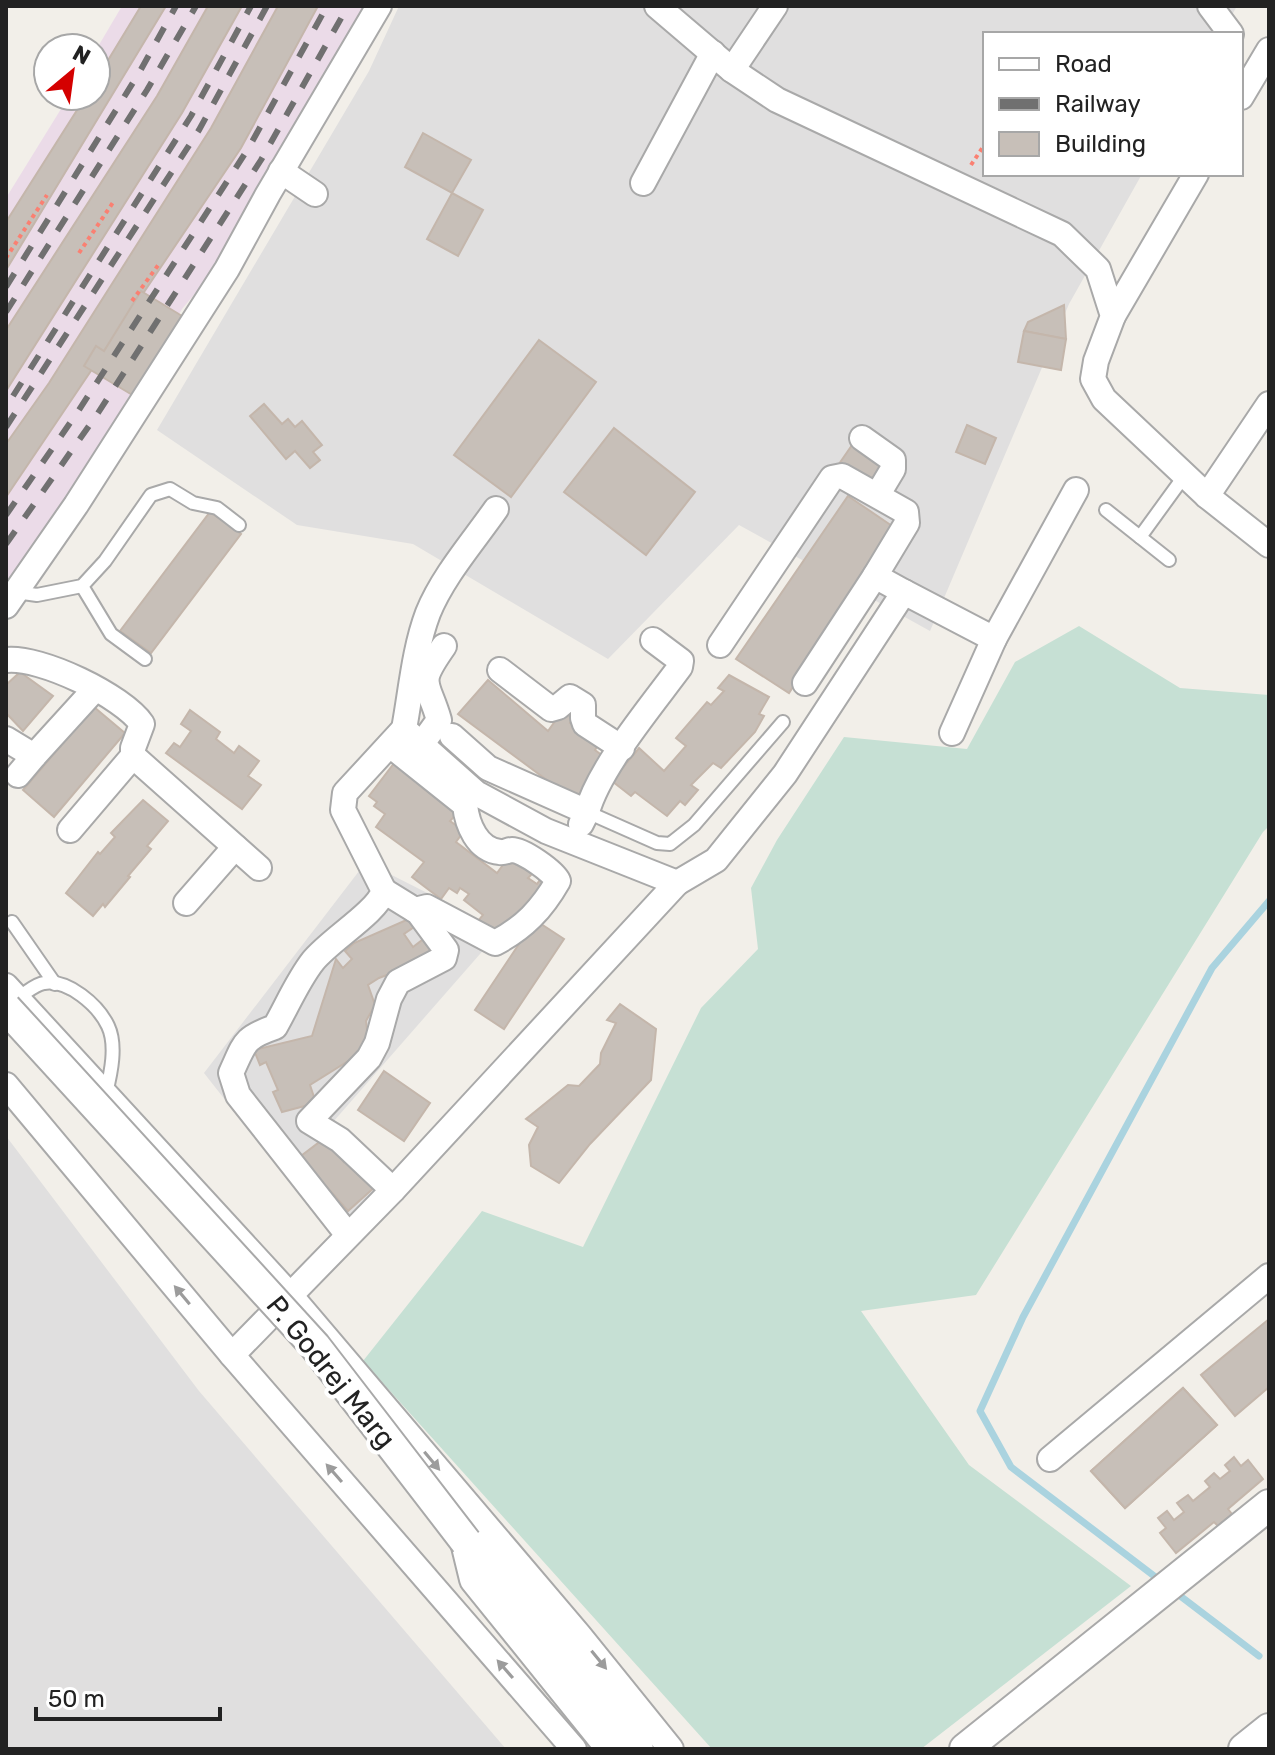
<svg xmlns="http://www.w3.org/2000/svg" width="1275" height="1755" viewBox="0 0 1275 1755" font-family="Rubik,sans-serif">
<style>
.residential{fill:#e0dfdf}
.industrial{fill:#ebdbe8}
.wetland{fill:#c6e0d4}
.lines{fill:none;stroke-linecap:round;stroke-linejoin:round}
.stream{stroke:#aad3df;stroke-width:7}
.building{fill:#c7bfb8;stroke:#c4b6ab;stroke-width:2;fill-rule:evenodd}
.service-casing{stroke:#a9a9a9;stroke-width:16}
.minor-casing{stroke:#a9a9a9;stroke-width:28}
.tertiary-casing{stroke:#a9a9a9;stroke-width:34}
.path{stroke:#fa8072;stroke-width:4;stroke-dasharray:4 4;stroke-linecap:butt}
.service{stroke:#fff;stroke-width:12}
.minor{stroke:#fff;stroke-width:24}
.tertiary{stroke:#fff;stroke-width:30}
.rail{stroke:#707070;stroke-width:6;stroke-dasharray:16 16;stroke-linecap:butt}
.tertiary-bridge-casing{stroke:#a9a9a9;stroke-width:34;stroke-linecap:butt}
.tertiary-bridge{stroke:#fff;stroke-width:30}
.oneway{fill:#9c9c9c}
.labels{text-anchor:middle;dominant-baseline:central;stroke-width:8;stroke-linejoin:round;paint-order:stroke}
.street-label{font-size:28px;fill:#222;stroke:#fff}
</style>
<rect width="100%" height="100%" fill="#f2efe9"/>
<g class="residential">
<polygon points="399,6 1237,6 1221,34 985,34 985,174 1142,174 1069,304 930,631 739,525 608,659 413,544 297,525 157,430 369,71"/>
<polygon points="366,862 449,904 487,946 326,1130 379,1197 335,1240 204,1073"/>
<polygon points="6,1136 199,1391 506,1749 6,1749"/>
</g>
<polygon class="industrial" points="122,6 368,6 203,284 182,309 102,441 6,590 6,198 69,96 96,96 96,50"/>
<polygon class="wetland" points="1079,626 1180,688 1269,695 1269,826 1263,832 976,1295 861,1311 969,1465 1131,1586 921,1749 712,1749 363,1361 482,1211 583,1247 701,1008 758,949 751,888 777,840 844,737 967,749 1015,662"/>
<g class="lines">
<g class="stream">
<polyline points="1162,1582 1011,1467 980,1411 1023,1317 1212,968 1269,901"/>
<polyline points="1175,1592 1259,1656"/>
</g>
</g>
<g class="building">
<polygon points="141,6 166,6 6,270 6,222 86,96 96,96 96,80"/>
<polygon points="208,6 242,6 182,113 6,391 6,330 157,96"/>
<polygon points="278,6 318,6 241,148 6,497 6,444 49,383 211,128"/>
<polygon points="423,133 471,160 452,193 405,167"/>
<polygon points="452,193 483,210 458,256 427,239"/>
<polygon points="141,291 187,319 139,399 84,366 96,346 104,351"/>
<polygon points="1064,305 1066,339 1024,331 1028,322"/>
<polygon points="1024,331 1066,339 1061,370 1018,362"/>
<polygon points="539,340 596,382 511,497 454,455"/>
<polygon points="264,404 282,424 288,419 295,427 302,421 322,445 313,452 320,460 310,468 295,451 286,459 250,416"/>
<polygon points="967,425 996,438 985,464 956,452"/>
<polygon points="614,428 695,492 646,555 564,492"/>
<polygon points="852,445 887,468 874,488 839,464"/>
<polygon points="848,496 895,528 789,693 736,659"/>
<polygon points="210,512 241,534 151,653 120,631"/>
<polygon points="20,672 53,696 23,731 6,713 6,685"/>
<polygon points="729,675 769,697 759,714 764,716 755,732 721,768 713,763 691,785 698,790 685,805 680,801 667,816 635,792 631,796 612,781 639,748 664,771 686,746 676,738 707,702 711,705 724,691 718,688"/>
<polygon points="488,680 548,731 568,703 578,709 570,723 601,741 595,750 608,760 575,801 458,714"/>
<polygon points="94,707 125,733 54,817 23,790"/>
<polygon points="190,710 220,732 216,739 234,753 239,746 259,761 248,776 261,785 242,809 166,753 174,743 180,747 191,731 181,724"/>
<polygon points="398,758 426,784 423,788 449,808 451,805 459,811 450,821 464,831 456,842 497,873 511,854 525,864 522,867 532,874 528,878 537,884 544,874 554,881 525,920 517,914 499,937 478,921 483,915 464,900 469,894 460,888 457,893 449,888 441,899 412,877 424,862 376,827 385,814 374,806 377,802 369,796"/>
<polygon points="143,800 168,821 147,846 151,849 128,876 130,877 105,907 103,904 93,916 66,893 98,852 100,854 115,837 111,833"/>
<polygon points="411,918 417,925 404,934 413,947 426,937 439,955 379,978 368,985 375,1005 366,1021 369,1048 310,1085 316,1103 282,1112 273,1092 278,1090 266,1062 260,1065 254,1050 312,1036 336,959 343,968 352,959 345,951 354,943"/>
<polygon points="535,920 564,939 504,1029 475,1010"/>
<polygon points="620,1004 656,1029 651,1080 590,1144 559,1183 531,1166 529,1145 538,1127 526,1119 568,1085 579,1086 600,1064 601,1053 616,1023 607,1020"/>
<polygon points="384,1071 430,1103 404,1141 358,1110"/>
<polygon points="326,1137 344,1162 349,1157 376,1186 348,1211 325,1185 319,1190 297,1159"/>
<polygon points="1269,1319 1269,1387 1235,1416 1201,1375"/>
<path d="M1183 1388 1217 1425 1125 1508 1091 1471ZM1155 1441 1163 1449 1152 1459 1144 1451Z"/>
<polygon points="1183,1388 1217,1425 1125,1508 1091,1471"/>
<polygon points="1234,1457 1241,1466 1248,1460 1263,1479 1228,1509 1232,1514 1218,1526 1214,1522 1176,1553 1160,1533 1166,1528 1158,1518 1167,1511 1174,1520 1184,1512 1177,1503 1188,1495 1193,1501 1210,1487 1205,1481 1214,1473 1220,1479 1230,1471 1225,1465"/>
</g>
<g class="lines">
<defs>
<g id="service">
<polyline points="1106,510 1140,537 1185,475"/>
<polyline points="1140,537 1169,560"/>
<polyline points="82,586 111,634 145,659"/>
<polyline points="16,592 37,595 82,586 105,561 151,495 170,489 193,503 217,508 239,525"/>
<polyline points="587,812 657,843 670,844 694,825 783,722"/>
<polyline points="12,922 55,984"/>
<path d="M17 998C25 994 35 984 44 983 68 979 98 1005 108 1026 117 1045 111 1073 106 1093"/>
</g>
<g id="minor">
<polyline points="657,6 732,70 777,100 1062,234 1098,269 1113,316 1096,361 1093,379 1104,399 1207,496 1269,545"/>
<polyline points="1210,6 1231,34"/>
<polyline points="732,70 775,6"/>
<polyline points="1241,97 1269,50"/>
<polyline points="281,171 315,194"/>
<polyline points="643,183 713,53"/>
<polyline points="1113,316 1196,174"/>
<polyline points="862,438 893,460 893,469 878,494"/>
<polyline points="1207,496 1269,404"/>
<polyline points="6,606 76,505 227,269 268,194 379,6"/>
<polyline points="720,645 832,478 842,476 906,512 907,523 875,576 904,592"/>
<path d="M6 660C40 656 123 696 142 724L133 748V756L259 868"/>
<polyline points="500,670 551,709 558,707 570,697 583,705 583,718 585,724 622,748"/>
<polyline points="805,683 875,576"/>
<polyline points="404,729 476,793 546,831 677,883"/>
<path d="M404 729C411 692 414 650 428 613 443 576 473 542 496 509"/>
<polyline points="952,733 994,639"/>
<polyline points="452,736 488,768 587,812 581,824"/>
<polyline points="6,739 34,756 95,689"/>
<path d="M390 745 465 805C467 824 477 850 500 852 504 853 508 850 512 850 523 850 554 872 558 881 542 909 524 928 495 943L427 907 415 910"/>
<path d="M421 745 439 720C427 679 416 686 444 646"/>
<polyline points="18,775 34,756"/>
<path d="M587 812C599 768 652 705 680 667L681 661 653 640"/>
<polyline points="70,830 133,756"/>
<polyline points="384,891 418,912 446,950 444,958 398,982 389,999 377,1043 369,1058 309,1121 340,1140 393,1190"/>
<polyline points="186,903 235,847"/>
<polyline points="6,986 290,1295 579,1635 671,1749"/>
<polyline points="6,1085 232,1355 574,1749"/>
<path d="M348 1235 238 1095 231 1073C245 1043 243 1038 275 1027 287 1006 298 980 313 961 331 939 376 913 384 891L343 810 345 793 404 729"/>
<polyline points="232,1355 393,1190 677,883 716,860 785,774 904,592 994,639 1076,490"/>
<polyline points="1050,1459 1269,1276"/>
</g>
<g id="tertiary">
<polyline points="466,1542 487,1556 638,1749"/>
<polyline points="466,1542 475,1579 612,1749"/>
<polyline points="965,1749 1269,1505"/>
<polyline points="1244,1749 1269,1729"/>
</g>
</defs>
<use href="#service" class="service-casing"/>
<use href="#minor" class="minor-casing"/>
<use href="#tertiary" class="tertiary-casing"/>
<g class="path">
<polyline points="971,165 985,144"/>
<polyline points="79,253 114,201"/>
<polyline points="6,258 47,195"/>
<polyline points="132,301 159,264"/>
</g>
<use href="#service" class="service"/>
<use href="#minor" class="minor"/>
<use href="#tertiary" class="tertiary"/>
<g class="rail">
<polyline points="6,287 139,73 176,6"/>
<polyline points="6,312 147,90 196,6"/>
<polyline points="13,396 191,116 251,6"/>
<polyline points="6,427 199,130 267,6"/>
<polyline points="6,515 77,413 248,149 327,6"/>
<polyline points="6,544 98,413 261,160 348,6"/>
</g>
<defs>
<polyline id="tertiary-bridge" points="6,1008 315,1346 466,1542"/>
</defs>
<use href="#tertiary-bridge" class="tertiary-bridge-casing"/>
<use href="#tertiary-bridge" class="tertiary-bridge"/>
</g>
<defs><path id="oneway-solid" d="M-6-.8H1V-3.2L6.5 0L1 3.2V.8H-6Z" transform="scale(2)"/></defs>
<g class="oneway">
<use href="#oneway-solid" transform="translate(182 1295) rotate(-130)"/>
<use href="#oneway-solid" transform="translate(432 1461) rotate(50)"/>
<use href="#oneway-solid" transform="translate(334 1473) rotate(-131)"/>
<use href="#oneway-solid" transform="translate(599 1660) rotate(51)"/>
<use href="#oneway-solid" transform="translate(505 1669) rotate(-131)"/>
</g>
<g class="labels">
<g class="street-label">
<text transform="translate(331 1372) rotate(51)">P. Godrej Marg</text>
</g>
</g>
<rect width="1275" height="1755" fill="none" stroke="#222222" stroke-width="16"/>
<rect x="983" y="32" width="260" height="144" fill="#ffffff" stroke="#a7a7a7" stroke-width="2"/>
<rect x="999" y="58" width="40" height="12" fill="#ffffff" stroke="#a7a7a7" stroke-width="2"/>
<text x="1055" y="72" font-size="24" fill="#222222">Road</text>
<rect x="999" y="98" width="40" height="12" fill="#707070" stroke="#a7a7a7" stroke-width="2"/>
<text x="1055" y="112" font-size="24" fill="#222222">Railway</text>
<rect x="999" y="132" width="40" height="24" fill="#c7bfb8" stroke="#a7a7a7" stroke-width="2"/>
<text x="1055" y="152" font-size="24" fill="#222222">Building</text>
<g transform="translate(72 72) rotate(29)"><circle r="38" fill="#ffffff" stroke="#a7a7a7" stroke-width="2"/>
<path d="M0-6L14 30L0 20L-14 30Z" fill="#d40000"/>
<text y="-12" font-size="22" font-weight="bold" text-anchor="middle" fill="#222222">N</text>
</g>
<path d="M36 1707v12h184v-12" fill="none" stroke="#222222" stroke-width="4"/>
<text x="48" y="1707" font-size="24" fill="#222222" stroke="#ffffff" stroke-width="6" paint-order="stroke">50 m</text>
</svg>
